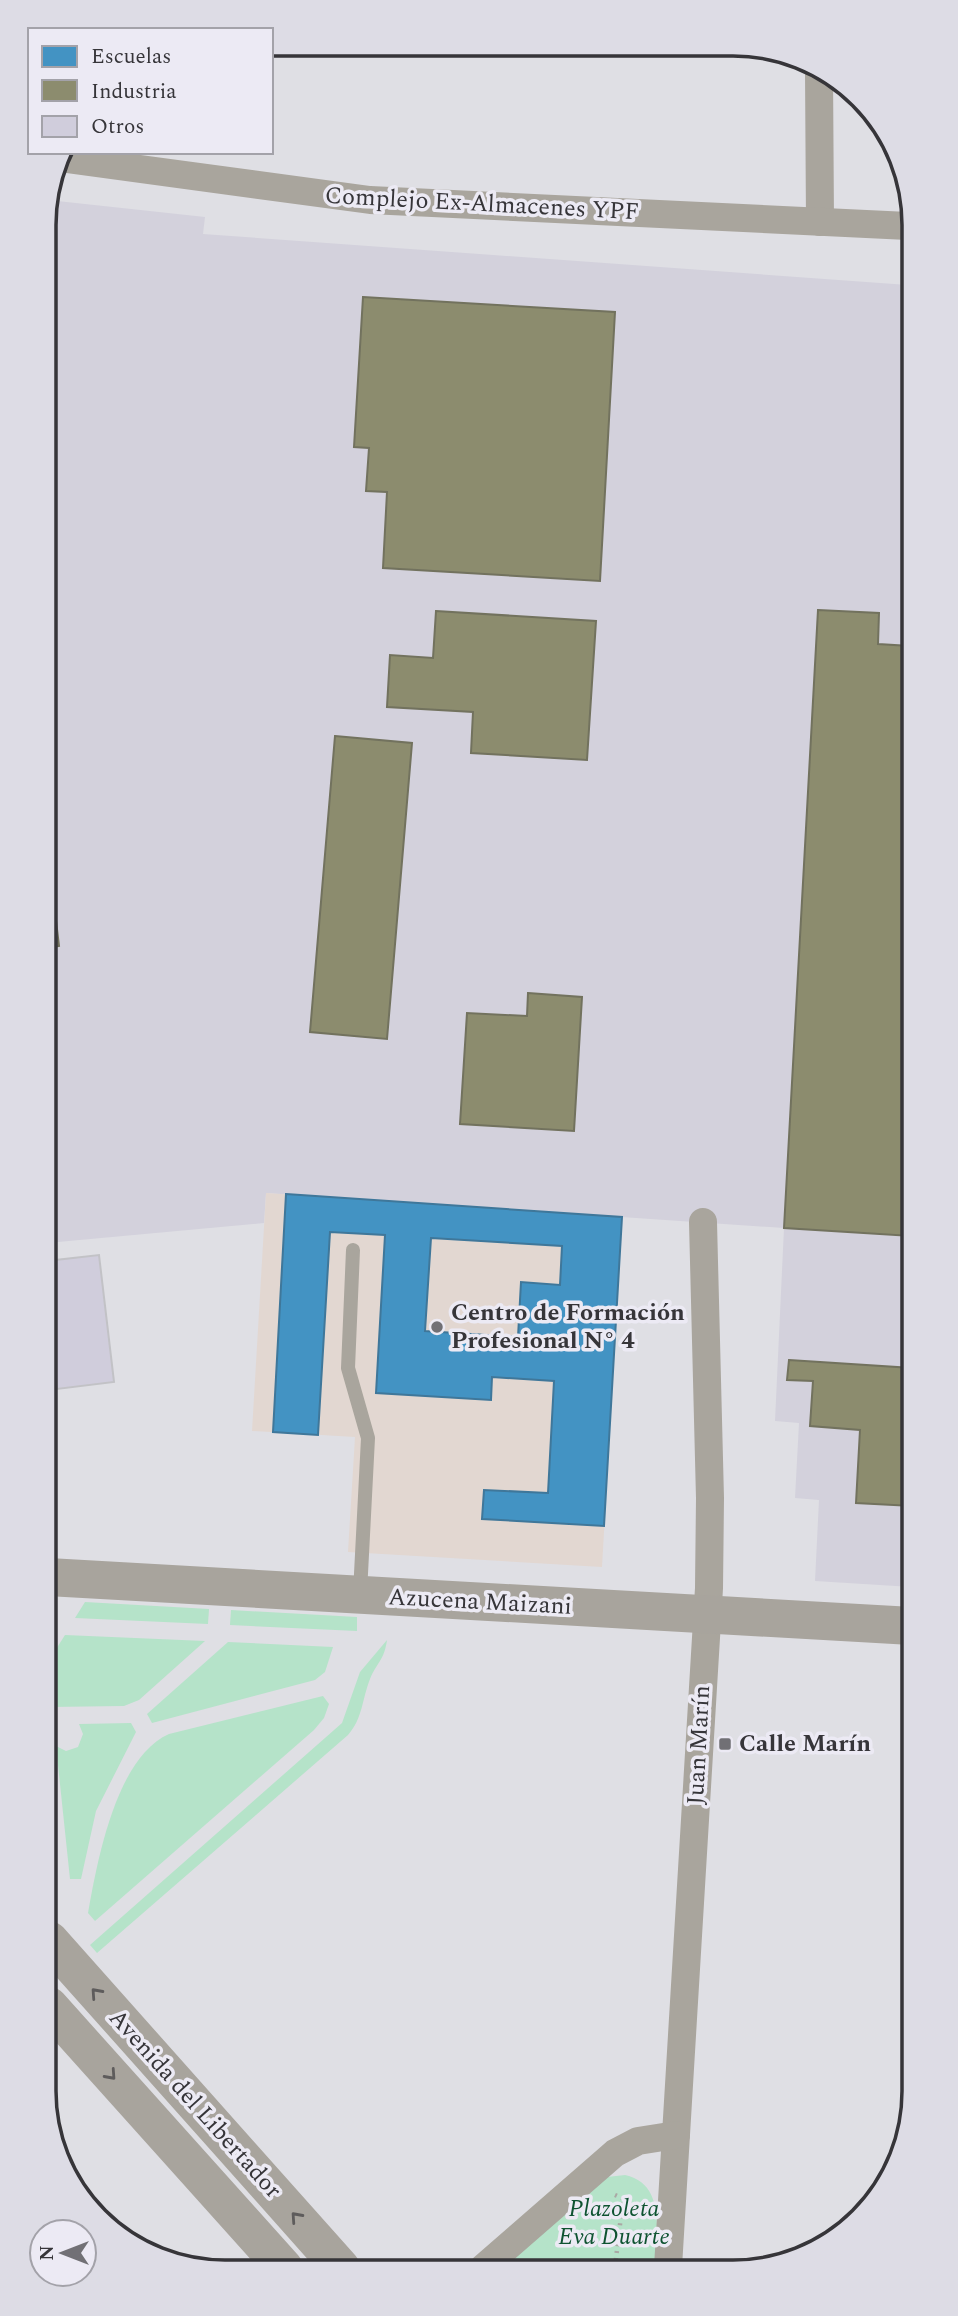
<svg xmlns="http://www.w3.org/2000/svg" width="958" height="2316" viewBox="0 0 958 2316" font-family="Spectral,serif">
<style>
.built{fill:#d3d1dc}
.education{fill:#e2d7d1}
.green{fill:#b5e3c9}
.schools{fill:#4393c3;stroke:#3f779a;stroke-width:2;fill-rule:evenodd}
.industry{fill:#8c8c6e;stroke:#72725e;stroke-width:2}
.building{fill:#d0cddc;stroke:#c2c2c6;stroke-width:2}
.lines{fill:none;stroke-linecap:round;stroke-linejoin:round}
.path{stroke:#aaa8a4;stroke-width:4.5;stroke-dasharray:2 5;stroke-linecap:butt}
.service{stroke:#a9a59d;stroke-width:14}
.minor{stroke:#a9a59d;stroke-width:28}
.secondary{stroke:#a8a49d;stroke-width:38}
.oneway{stroke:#5e5c5c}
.poi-dot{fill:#717075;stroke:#eceaf4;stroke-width:2.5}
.labels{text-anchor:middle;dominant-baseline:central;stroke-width:7;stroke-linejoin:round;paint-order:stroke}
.street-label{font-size:24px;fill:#363539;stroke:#eceaf4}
.poi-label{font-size:24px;font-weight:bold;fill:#363539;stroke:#eceaf4;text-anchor:start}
.park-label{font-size:24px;font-style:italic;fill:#0e5331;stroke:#eceaf4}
.rim{fill:none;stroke:#363539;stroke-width:3.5}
</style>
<rect width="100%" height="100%" fill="#dfdfe4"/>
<polygon class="built" points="48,200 205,217 203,234 908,285 912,1587 815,1581 819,1500 795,1498 799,1423 775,1421 784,1228 266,1193 264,1223 47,1243 44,213"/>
<polygon class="education" points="266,1193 622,1217 602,1567 348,1552 355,1437 252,1431"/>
<g class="green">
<polygon points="85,1602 209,1609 208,1624 75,1618"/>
<polygon points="231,1610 357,1617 357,1631 230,1625"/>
<polygon points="65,1635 205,1641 139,1700 124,1706 49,1707 48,1662"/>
<path d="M387 1640C384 1661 377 1662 370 1679 362 1699 363 1718 348 1735L97 1953 90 1945 342 1723 360 1672Z"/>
<polygon points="228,1642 333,1647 325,1672 315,1680 152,1723 147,1714"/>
<path d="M323 1696 329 1704 324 1718 314 1730 95 1921 88 1913C97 1862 116 1757 169 1734Z"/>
<polygon points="131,1723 136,1732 96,1811 81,1879 70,1879 56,1746 66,1751 78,1747 83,1734 79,1724"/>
<path d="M625 2175C667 2184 656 2235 655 2267H500L607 2177Z"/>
</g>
<path class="schools" d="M286 1194 622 1217 604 1526 482 1519 484 1490 548 1493 554 1381 492 1377 491 1400 376 1393 385 1235 330 1232 318 1435 273 1432ZM431 1238 562 1246 560 1285 521 1282 518 1337 425 1331Z"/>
<g class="industry">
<polygon points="363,297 615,312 600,581 383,568 387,492 366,491 369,448 354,447"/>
<polygon points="818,610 879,613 878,644 910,646 911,1236 784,1228"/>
<polygon points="436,611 596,621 587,760 471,753 473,712 387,707 390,655 433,658"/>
<polygon points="335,736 412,743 387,1039 310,1032"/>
<polygon points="46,837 59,946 46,948"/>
<polygon points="528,993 582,997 574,1131 460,1124 467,1013 527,1016"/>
<polygon points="789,1360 912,1368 912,1506 856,1503 860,1430 810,1426 813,1381 787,1380"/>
</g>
<polygon class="building" points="99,1255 114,1382 57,1389 47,1305 47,1261"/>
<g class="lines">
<g class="path">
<polyline points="615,2195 642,2207"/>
<polyline points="615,2267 623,2199"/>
</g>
<polyline class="service" points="353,1250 348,1368 368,1438 360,1593"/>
<g class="minor">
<polyline points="819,72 820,222"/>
<polyline points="59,158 370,200 908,226"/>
<polyline points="668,2267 709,1588 710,1498 703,1222"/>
<polyline points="483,2268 615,2153 638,2141 676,2135"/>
</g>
<g class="secondary">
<polyline points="48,1577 912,1626"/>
<polyline points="49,1940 341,2268"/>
<polyline points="49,2006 284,2268"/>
</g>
</g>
<defs><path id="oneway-chevron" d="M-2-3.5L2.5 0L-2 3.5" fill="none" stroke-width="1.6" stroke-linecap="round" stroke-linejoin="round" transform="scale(1.75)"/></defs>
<g class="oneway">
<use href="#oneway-chevron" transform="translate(96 1993) rotate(-132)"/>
<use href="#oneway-chevron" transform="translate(111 2075) rotate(48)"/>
<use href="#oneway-chevron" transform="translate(296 2217) rotate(-132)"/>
</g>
<g class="poi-dot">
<circle cx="437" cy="1327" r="7"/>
<rect x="718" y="1737" width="14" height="14" rx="3.5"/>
</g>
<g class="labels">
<g class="street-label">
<text transform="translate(482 204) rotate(3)">Complejo Ex-Almacenes YPF</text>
<text transform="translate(480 1602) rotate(3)">Azucena Maizani</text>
<text transform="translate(699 1745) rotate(-87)">Juan Marín</text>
<text transform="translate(195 2104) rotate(48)">Avenida del Libertador</text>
</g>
<g class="poi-label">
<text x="451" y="1313">Centro de Formación<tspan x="451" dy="28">Profesional N° 4</tspan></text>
<text x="739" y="1744">Calle Marín</text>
</g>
<g class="park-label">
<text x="614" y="2209">Plazoleta<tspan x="614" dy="28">Eva Duarte</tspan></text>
</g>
</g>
<path d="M0 0H958V2316H0ZM225 56H733A169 169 0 0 1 902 225V2091A169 169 0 0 1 733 2260H225A169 169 0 0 1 56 2091V225A169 169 0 0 1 225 56Z" fill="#dddce5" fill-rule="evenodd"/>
<path class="rim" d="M225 56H733A169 169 0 0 1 902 225V2091A169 169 0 0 1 733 2260H225A169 169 0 0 1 56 2091V225A169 169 0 0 1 225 56Z"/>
<rect x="28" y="28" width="245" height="126" fill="#eceaf4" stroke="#a3a2a9" stroke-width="2"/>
<rect x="42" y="46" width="35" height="21" fill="#4393c3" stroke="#a3a2a9" stroke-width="2"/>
<text x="91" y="63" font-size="21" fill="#363539">Escuelas</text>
<rect x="42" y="80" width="35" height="21" fill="#8c8c6e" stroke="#a3a2a9" stroke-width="2"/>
<text x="91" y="98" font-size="21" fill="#363539">Industria</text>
<rect x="42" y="116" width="35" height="21" fill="#d0cddc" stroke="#a3a2a9" stroke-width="2"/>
<text x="91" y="133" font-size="21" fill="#363539">Otros</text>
<g transform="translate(63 2253) rotate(270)"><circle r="33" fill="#eceaf4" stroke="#a3a2a9" stroke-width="2"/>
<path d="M0-5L12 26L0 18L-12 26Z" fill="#717075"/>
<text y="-10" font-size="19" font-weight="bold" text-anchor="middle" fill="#363539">N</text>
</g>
</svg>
